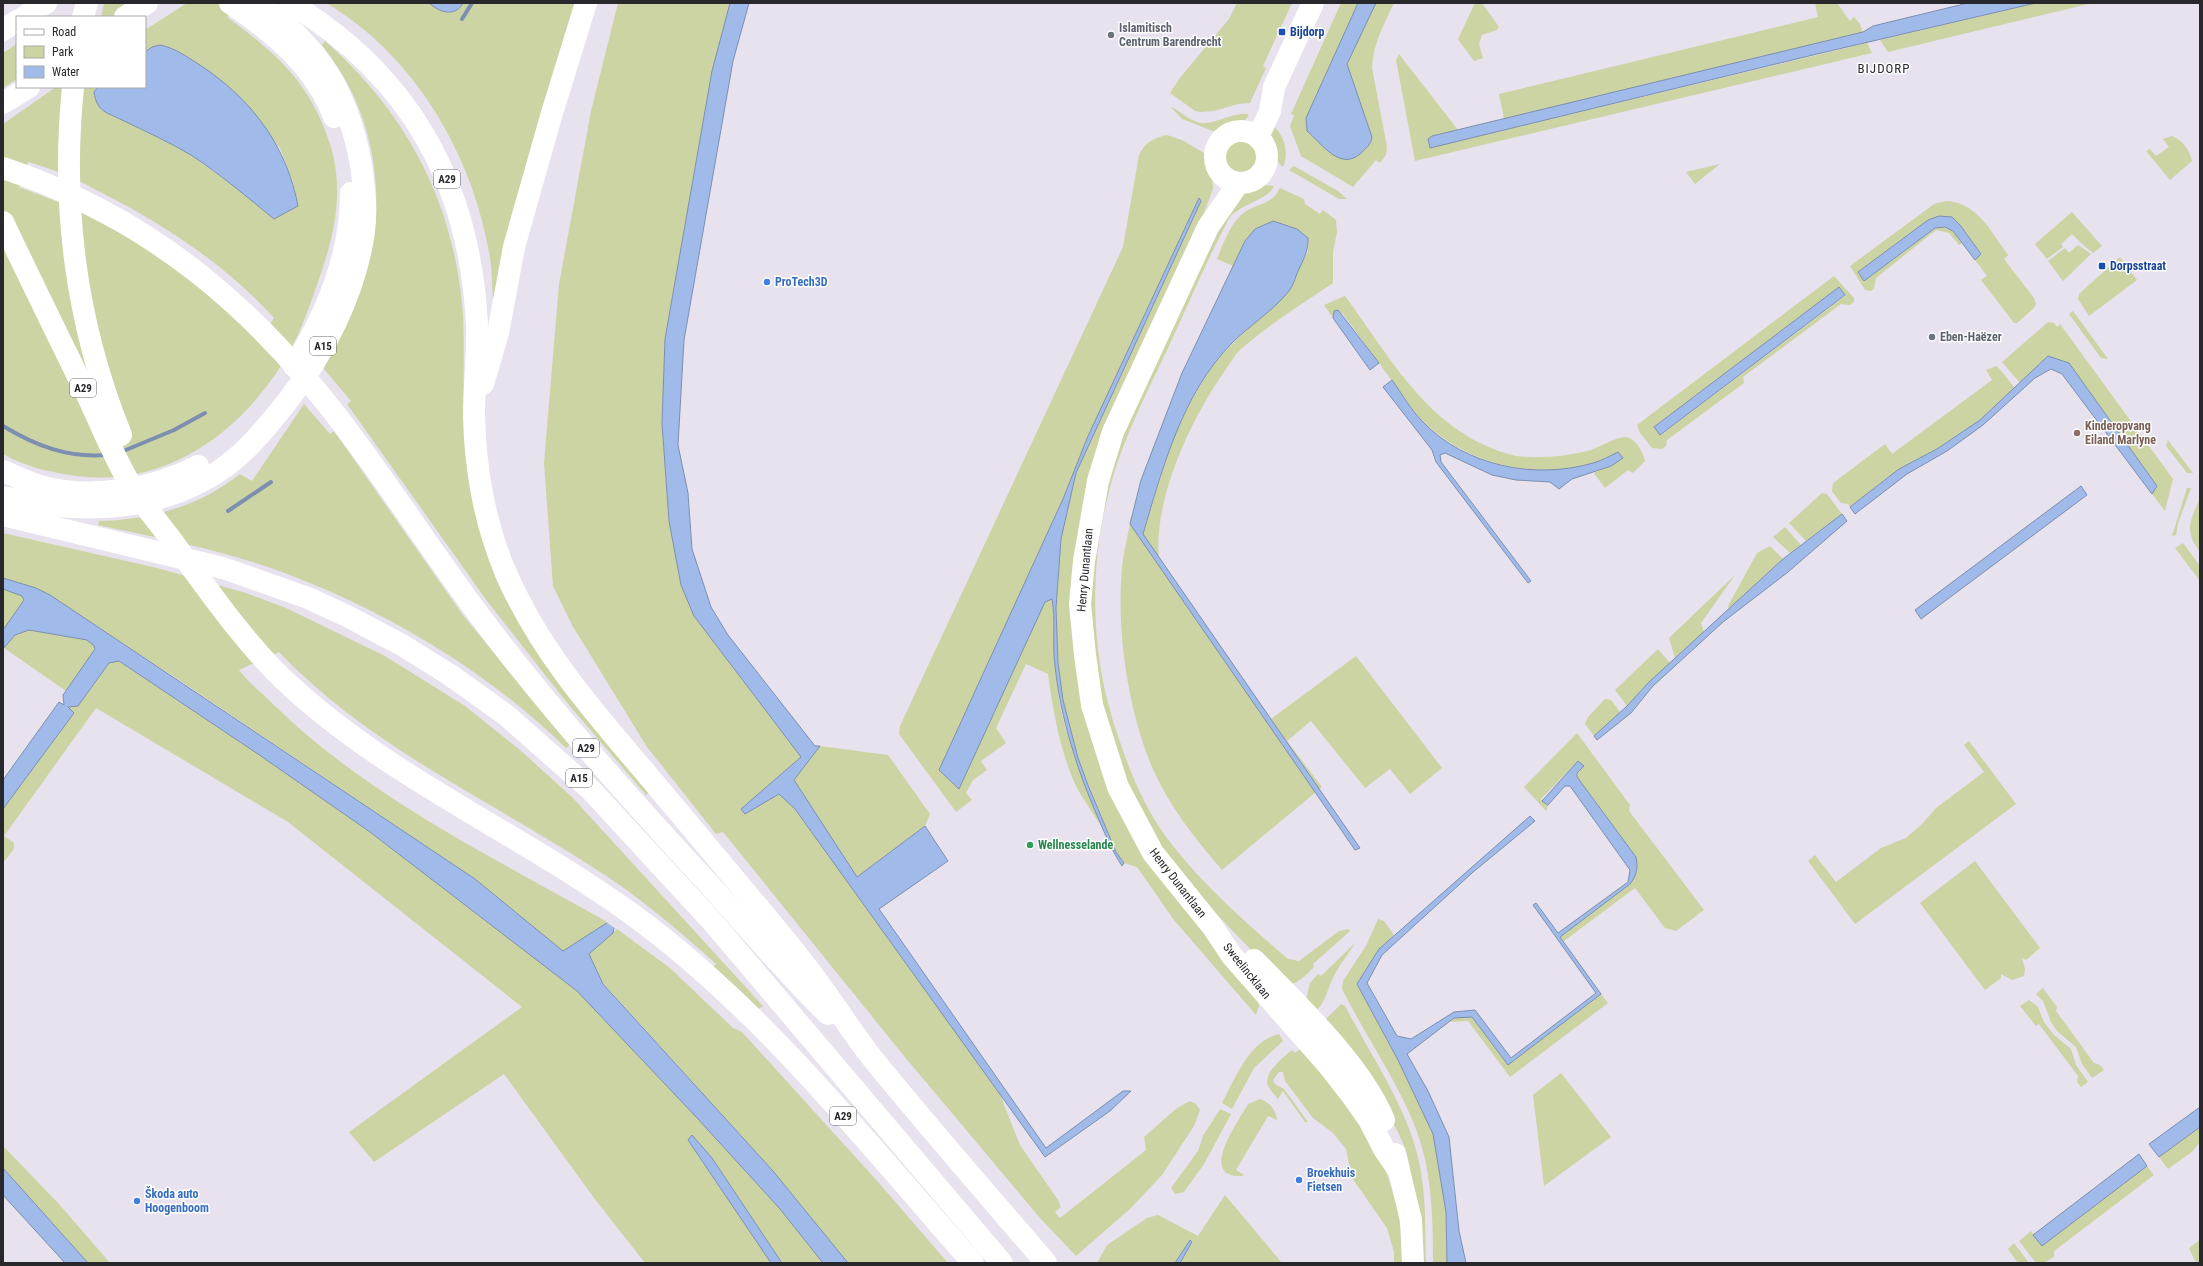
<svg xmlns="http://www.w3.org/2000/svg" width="2203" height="1266" viewBox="0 0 2203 1266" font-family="'Roboto Condensed',sans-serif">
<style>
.green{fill:#ccd4a4;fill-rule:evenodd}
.water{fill:#a0bbe9;stroke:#7c8fb0}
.pier{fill:#e7e2ed}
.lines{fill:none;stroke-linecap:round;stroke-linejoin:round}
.stream{stroke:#7c8fb0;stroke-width:4}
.major{stroke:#fff;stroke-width:22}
.highway{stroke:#fff;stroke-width:22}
.transit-dot{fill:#1a4fb4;stroke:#fff;stroke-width:1.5}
.worship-dot{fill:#6b7280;stroke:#fff;stroke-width:1.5}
.shop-dot{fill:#3f7fe0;stroke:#fff;stroke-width:1.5}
.education-dot{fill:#8d6e63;stroke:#fff;stroke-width:1.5}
.leisure-dot{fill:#2e9e5b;stroke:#fff;stroke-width:1.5}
.labels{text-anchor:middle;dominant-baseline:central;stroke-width:3;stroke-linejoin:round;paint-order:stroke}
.shield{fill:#fff;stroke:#68686b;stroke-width:1}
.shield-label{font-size:11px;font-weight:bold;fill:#28272b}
.worship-label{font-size:12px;font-weight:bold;fill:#5b616d;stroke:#fff;text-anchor:start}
.transit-label{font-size:12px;font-weight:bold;fill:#164399;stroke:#fff;text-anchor:start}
.shop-label{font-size:12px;font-weight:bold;fill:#366cbe;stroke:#fff;text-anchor:start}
.education-label{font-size:12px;font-weight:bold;fill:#785e54;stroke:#fff;text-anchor:start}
.street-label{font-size:12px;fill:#28272b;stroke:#fff}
.leisure-label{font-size:12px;font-weight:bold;fill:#27864d;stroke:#fff;text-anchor:start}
.neighbourhood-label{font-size:13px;letter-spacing:1px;fill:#2c2931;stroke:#fff}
</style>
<rect width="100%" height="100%" fill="#e7e2ed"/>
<g class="green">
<polygon points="104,3 132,3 111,17 101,17"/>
<path d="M187 3H251L227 17C277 54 310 82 330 144 345 191 334 237 318 282 310 305 302 328 291 349 247 428 170 488 76 476 50 472 25 467 3 454V124L56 87H98L94 92 156 135 191 155 223 178 298 206 293 182 280 148 190 58 168 47 160 45 153 47 145 52V30ZM28 162C55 169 82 182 106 195 168 227 227 266 274 318L265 333 134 240 66 205 19 187Z"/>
<path d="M326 3H429C439 12 455 18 463 3H577L493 300C492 286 492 271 490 257 473 156 416 56 326 3Z"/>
<polygon points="618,3 730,3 712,71 665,339 662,423 669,521 681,585 694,616 801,757 741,809 745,813 779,794 795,809 999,1092 1020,1145 1058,1200 1061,1207 1055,1212 1060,1218 1146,1150 1144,1137 1177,1108 1190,1101 1196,1104 1200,1110 1194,1126 1162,1175 1131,1208 1076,1256 1040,1218 904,1056 723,832 716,834 647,747 572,625 553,586 544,463 559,284 591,111"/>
<polygon points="1237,3 1292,3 1263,66 1266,68 1250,103 1238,104 1214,111 1201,112 1195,111 1170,93 1179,79 1229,19"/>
<path d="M1341 3H1394C1384 24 1373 44 1372 68L1387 147 1386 155 1380 163 1376 160 1353 187 1301 156 1290 126 1294 115 1291 114Z"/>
<polygon points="1475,3 1482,3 1499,27 1497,30 1482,35 1479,44 1483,58 1474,61 1458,39"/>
<polygon points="1815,3 1837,3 1850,21 1854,17 1860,24 1863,32 1504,119 1499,94 1818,17"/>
<polygon points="2036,3 2093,3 1888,52 1880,40"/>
<path d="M325 41C408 114 455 205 463 315 465 353 462 391 465 429 467 449 472 469 475 488 479 513 482 539 490 563 507 614 541 654 574 695 599 728 625 760 651 792L646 795 564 699 487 601 347 404 351 401 323 368 376 217C379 152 362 96 322 45Z"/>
<polygon points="1867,43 1872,53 1415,161 1396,60 1399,54 1458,130 1432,136 1430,148"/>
<polygon points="17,44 17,79 3,88 3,53"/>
<path d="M1171 107C1182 112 1189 121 1201 123 1215 125 1239 109 1249 115L1243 123 1238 125 1213 131 1182 119Z"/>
<path d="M1273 126C1285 135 1289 154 1283 167 1276 162 1266 144 1268 135 1269 132 1272 129 1273 126Z"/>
<path d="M1167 135 1182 140 1204 153 1212 172 1213 189 1196 234 1117 406 1073 591 1138 844 1164 884 1257 996 1259 1006 1256 1015 1174 920 1137 867 1124 863 1116 852 1078 758 1063 700 1058 663 1056 608 1061 539 1076 473 1201 201 1199 198 1088 436 1063 499 939 770 1045 602 1052 599C1056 632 1054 666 1059 699 1067 745 1086 787 1103 829 1094 814 1083 800 1075 784 1060 750 1053 711 1048 674L1026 664 996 728 1006 743 981 761 987 770 973 780 966 793 972 800 956 812 899 734 900 726 1123 247 1139 155C1145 142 1154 138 1167 135Z"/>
<path d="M2172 136C2182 140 2190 150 2192 161L2170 180 2146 151 2150 149 2156 156 2169 147 2163 139Z"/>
<circle cx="1241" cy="158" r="17"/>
<polygon points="1720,164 1695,184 1686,172"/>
<polygon points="1294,166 1338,191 1347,199 1339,199 1289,170"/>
<path d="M1262 185 1274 186C1268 200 1242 203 1230 217 1207 259 1189 303 1169 346 1151 384 1132 421 1118 461 1088 550 1087 648 1118 736 1129 770 1144 806 1164 834 1199 882 1244 921 1288 959L1299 961 1339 931 1348 929 1350 931 1313 964 1314 967C1306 975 1299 983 1288 985L1281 981 1175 871 1132 800 1100 705 1088 588 1110 463 1219 223 1243 190Z"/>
<path d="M1280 188 1304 199 1305 204 1320 214 1323 210 1336 220 1337 232 1333 252V283C1302 304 1268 325 1240 350 1233 357 1228 367 1222 375 1190 421 1153 501 1159 558L1271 719 1356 656 1442 768 1410 794 1390 769 1365 788 1311 721 1287 741 1322 787 1222 870C1195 839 1169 806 1152 767 1127 707 1115 624 1123 559 1125 545 1129 531 1131 517L1143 534 1173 438 1191 401 1214 363 1250 326 1299 267 1308 252V238L1297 229 1245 241 1233 266 1217 259C1223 245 1229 226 1241 215 1254 203 1272 206 1280 188Z"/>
<path d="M1946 201C1977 202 1991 232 2008 255L2004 259 2034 298 2036 304 2033 309 2017 323H2014L1981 280 1987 276 1975 260 1981 254 1960 225 1952 217 1928 220 1858 272 1864 281 1935 228C1951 226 1953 231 1962 243L1959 245 1949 233 1936 230 1876 278 1874 288 1871 291 1865 290 1850 266 1934 204Z"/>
<polygon points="2072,212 2102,246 2093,253 2080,242 2072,234 2061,244 2063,247 2047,259 2035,244"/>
<polygon points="2078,245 2091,254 2063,281 2048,261 2065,248 2069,253"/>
<polygon points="2120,257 2137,280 2089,316 2078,299 2079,294"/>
<path d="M1834 276 1854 298V302L1850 305 1841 304 1743 377 1744 383 1667 440 1666 446 1662 449 1652 448 1640 433 1637 425ZM1839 287 1845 296 1661 435 1654 427Z"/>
<path d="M1345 296C1392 360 1430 433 1512 455 1532 460 1571 456 1591 450 1599 447 1617 437 1625 437 1636 438 1643 452 1645 461L1633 473 1628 470 1605 488 1594 473 1622 459 1618 452C1610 456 1601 461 1593 463 1534 480 1468 465 1424 422 1414 413 1406 400 1398 389 1379 363 1361 338 1342 313L1332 315 1333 318 1324 305Z"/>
<polygon points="2073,311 2108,359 2101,358 2069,314"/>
<polygon points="2048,322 2054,323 2057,327 2060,324 2173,479 2165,511 2152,494 2157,486 2048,356 2020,383 2002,362"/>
<polygon points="1997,366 2015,388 1980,420 1937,449 1899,469 1850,507 1848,504 1841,503 1832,491 1833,483 1885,444 1892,454 1992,380 1986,370"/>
<path d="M304 404 330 434 334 431 462 614 570 745 566 748C483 667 375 604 265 566 211 548 154 537 98 525L99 521C150 520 200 506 240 474L252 481Z"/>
<polygon points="2168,440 2193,473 2187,473 2166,446"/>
<polygon points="2187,488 2191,488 2178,523 2176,535 2172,536"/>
<polygon points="1822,493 1827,494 1842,514 1806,541 1789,523"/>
<path d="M2200 497V552C2183 529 2191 521 2200 497Z"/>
<polygon points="1785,527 1801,545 1790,553 1773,537"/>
<path d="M3 533 157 568 246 593 286 608 385 656 465 706 520 750 572 797 763 1006 756 1011 713 967 716 964C678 930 640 897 597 870 490 800 368 746 279 652L239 670C249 683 263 694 275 706 368 797 496 859 609 923L563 952 475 879 176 678 36 588 3 578Z"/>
<polygon points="2183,543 2200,566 2200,581 2175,548"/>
<polygon points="1770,546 1783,559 1729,609 1728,606 1757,553"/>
<polygon points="1735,575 1701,623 1704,632 1675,658 1669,638"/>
<polygon points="3,589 23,596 24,600 3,630"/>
<polygon points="29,630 87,640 94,646 93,655 66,691 4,648 15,635"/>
<polygon points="1658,649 1670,663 1649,682 1627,706 1615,690"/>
<polygon points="113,660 119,661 258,754 370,832 577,991 698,1119 780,1209 823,1263 782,1263 712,1158 692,1135 688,1140 771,1263 645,1263 594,1198 504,1074 374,1162 349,1132 522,1007 288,822 96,708 4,836 14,843 14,849 3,863 3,809 74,713 67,707 78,706 109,663"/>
<polygon points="1605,699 1611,700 1620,712 1594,736 1585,724 1588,717"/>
<polygon points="1577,733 1630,805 1629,811 1704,910 1676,931 1665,928 1635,888 1564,941 1560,937 1630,884 1636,857 1577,777 1580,762 1578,761 1541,799 1548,805 1546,811 1524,787"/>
<polygon points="1969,741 2016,804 1855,924 1808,861 1815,855 1836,882 1881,848 1906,838 1923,823 1936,808 1984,772 1964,745"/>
<polygon points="820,746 888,755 930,814 925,826 857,878 793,780"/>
<polygon points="1975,861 2040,948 2026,960 2022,958 2025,969 2024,976 2012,980 2001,974 2001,978 1985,990 1920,903"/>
<path d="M1378 919 1384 921 1394 935 1379 949 1357 984 1398 1060 1433 1134 1446 1212 1447 1263H1433C1433 1217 1432 1168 1414 1124 1395 1077 1365 1035 1342 989L1343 981 1367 944Z"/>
<polygon points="617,929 670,968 733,1028 742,1032 879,1183 948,1263 848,1263 773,1171 603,983 589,954"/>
<path d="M1355 943C1348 955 1338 966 1333 978 1326 992 1326 1003 1313 1014L1305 1004 1310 983 1318 974 1321 976Z"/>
<polygon points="2043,988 2057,1007 2056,1011 2094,1063 2100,1065 2104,1070 2092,1078 2082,1064 2076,1047 2057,1031 2051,1022 2043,1001 2036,994"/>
<polygon points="1601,994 1608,1003 1510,1077 1468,1021 1449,1022 1454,1018 1472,1017 1508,1065"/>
<polygon points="2029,1000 2038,1007 2044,1022 2054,1035 2071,1049 2076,1065 2088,1082 2081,1087 2077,1082 2078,1076 2039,1024 2036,1026 2020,1006"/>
<path d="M1341 1004 1345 1006C1371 1056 1413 1116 1421 1172 1426 1202 1425 1233 1426 1263H1419C1415 1231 1415 1177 1405 1148 1389 1106 1349 1060 1322 1023Z"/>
<path d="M1279 1034 1283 1041 1254 1068 1232 1109 1222 1103C1235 1079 1249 1041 1279 1034Z"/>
<path d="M1304 1045 1346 1094 1386 1171 1398 1208 1405 1263H1394V1252L1387 1228 1352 1178 1346 1149 1333 1133 1313 1118 1285 1081 1283 1072H1279L1273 1080 1275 1084 1284 1089 1308 1122H1305L1283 1091 1278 1099C1275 1095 1270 1090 1268 1086 1263 1072 1284 1057 1292 1050L1295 1053Z"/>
<polygon points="1561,1073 1611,1137 1544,1186 1533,1095"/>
<path d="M1260 1099C1269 1102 1276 1109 1277 1120L1268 1116 1236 1170 1244 1175 1242 1176C1197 1178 1238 1122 1248 1104Z"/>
<polygon points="1220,1109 1231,1114 1204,1164 1184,1192 1175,1194 1171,1188 1198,1151 1203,1136"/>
<polygon points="2200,1127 2200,1142 2193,1151 2168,1169 2159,1157"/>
<polygon points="3,1146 59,1204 110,1263 88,1263 3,1168"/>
<polygon points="2147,1166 2154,1175 2054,1251 2054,1257 2044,1263 2036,1263 2019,1241 2031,1231 2042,1246"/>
<polygon points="1225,1195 1282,1263 1180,1263 1192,1243 1190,1240 1175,1263 1097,1263 1107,1245 1147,1218 1158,1215 1198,1236"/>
<polygon points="2200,1240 2200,1263 2196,1263 2189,1248"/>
<polygon points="2014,1243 2029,1263 2018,1263 2008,1249"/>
</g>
<g class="water">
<path d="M429 3H463C455 18 439 12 429 3Z"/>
<polygon points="730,3 749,3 733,61 684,340 678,445 688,493 692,549 711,607 728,635 815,746 820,746 794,780 857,877 925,826 948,861 879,909 1046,1148 1123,1091 1131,1091 1110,1111 1045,1157 795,809 779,794 745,814 741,809 801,757 694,616 681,585 669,521 662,423 665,339 712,71"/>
<path d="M1358 3H1376L1347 64 1372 137C1371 145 1366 148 1360 154 1340 171 1322 144 1307 131L1306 118Z"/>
<polygon points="1968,3 2036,3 1817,54 1430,148 1428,139 1432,136 1863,32 1873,26"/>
<path d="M160 45C176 48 190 59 203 67 253 101 287 147 298 206L274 219C247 197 220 174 191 155 169 142 145 131 122 120 106 112 97 112 94 92L98 87H145V52L152 47Z"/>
<path d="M1199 198 1201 201 1076 473 1061 539 1056 608 1058 663 1063 700 1078 758 1088 785 1116 852 1124 863 1122 866C1112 851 1106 836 1099 820 1077 770 1061 720 1055 666 1052 644 1056 621 1052 599L1045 602 959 789 939 770 1063 499 1088 436Z"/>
<polygon points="1939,216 1952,217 1960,225 1981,254 1975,260 1953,231 1945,227 1935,228 1864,281 1858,272 1928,220"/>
<path d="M1273 221 1297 229 1308 238C1308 251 1305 256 1300 267 1296 274 1294 285 1289 291 1273 311 1250 325 1232 343 1182 394 1163 467 1143 534L1360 848 1355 850 1130 524 1141 480 1182 373 1245 241 1255 229Z"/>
<polygon points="1839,287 1845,295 1660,435 1654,427"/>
<polygon points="1338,310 1379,363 1370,370 1333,318 1334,311"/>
<polygon points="2048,356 2069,363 2157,486 2152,494 2062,374 2051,369 2035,378 1983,425 1947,451 1907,474 1855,514 1850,507 1899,469 1937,449 1980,420"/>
<path d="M1392 380C1402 394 1411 410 1423 422 1465 466 1535 480 1593 463 1601 461 1610 456 1618 452L1623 458 1611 466 1572 479 1559 489 1550 482 1516 480 1492 475 1445 453 1440 455 1441 462 1531 581 1528 583 1436 462 1432 450 1383 387Z"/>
<polygon points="2081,486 2087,495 1921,619 1915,610"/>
<polygon points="1842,514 1847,521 1788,572 1723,622 1653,686 1631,713 1597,740 1594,736 1627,706 1649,682 1783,559"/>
<polygon points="3,578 36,588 50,595 475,879 563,951 616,917 613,933 589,954 603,984 773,1171 848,1263 823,1263 780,1209 698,1119 577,991 370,832 258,754 119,661 109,663 78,706 68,707 74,713 3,809 3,780 59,702 64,705 63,695 95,649 94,646 87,640 29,630 15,635 3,649 3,630 24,600 22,596 3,589"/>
<path d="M1578 761 1584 766 1577 773V777L1636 857C1638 868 1637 875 1630 884L1560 937 1601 994 1508 1065 1472 1017 1454 1018 1407 1054 1428 1091 1449 1137 1459 1231 1466 1263H1447L1446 1212 1433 1134 1398 1060 1357 984 1379 949 1530 816 1535 821 1472 873 1382 955 1367 983 1397 1036 1411 1039 1454 1012 1475 1010 1511 1058 1596 993 1533 905 1536 903 1558 933 1628 882 1630 870 1570 786H1565L1548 805 1542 801Z"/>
<polygon points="2200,1107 2200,1127 2159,1157 2149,1144"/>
<polygon points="692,1135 712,1158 782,1263 771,1263 688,1140"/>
<polygon points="2139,1154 2147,1166 2042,1246 2033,1235"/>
<polygon points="3,1168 88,1263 65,1263 3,1195"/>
<polygon points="1190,1240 1192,1242 1180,1263 1175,1263"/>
</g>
<polygon class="pier" points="615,915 621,921 616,929 606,922"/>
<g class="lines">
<g class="stream">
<polyline points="462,19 472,3"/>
<path d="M3 426C36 446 68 458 106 455"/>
<polyline points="121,452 174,430 205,413"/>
<polyline points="228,511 271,482"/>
</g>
<g class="major">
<circle cx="1241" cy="157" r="26"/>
<polyline points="1258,137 1270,111 1274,87 1313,3"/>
<polyline points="1238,184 1208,227 1113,432 1098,481 1084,561 1080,604 1085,655 1092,705 1118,787 1153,853 1212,926 1232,956 1328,1065 1353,1097 1369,1120 1384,1149 1397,1168"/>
<path d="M1254 960C1296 1003 1361 1064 1384 1120"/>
<polyline points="1395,1154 1411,1220 1413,1263"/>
</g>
<g class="highway">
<path d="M230 3C274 33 315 66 334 117"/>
<path d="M290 3C411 76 470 184 477 325 478 355 474 386 474 416 475 468 485 525 506 573 538 648 592 710 645 772 676 809 707 846 738 883 761 911 785 938 806 966 830 996 849 1029 873 1059 929 1128 988 1195 1046 1263"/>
<polyline points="24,17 46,3"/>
<polyline points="83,17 87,3"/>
<polyline points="125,17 147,3"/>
<polyline points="3,30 17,21"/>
<path d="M73 87C61 205 76 324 121 435"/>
<polyline points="3,103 29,87"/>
<path d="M3 168C154 219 261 312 354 439 403 505 447 575 498 640 563 724 634 803 706 881 747 926 785 972 828 1014"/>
<path d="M3 222C31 281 60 340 89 399 102 427 114 457 130 484 144 507 163 527 178 549 211 594 243 640 283 679 386 777 519 832 633 915 762 1009 868 1144 973 1263"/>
<path d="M294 366C326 315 351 254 351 193"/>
<polyline points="483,384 498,333 514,247 552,113 586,3"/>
<path d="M3 471C15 476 27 482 40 486 91 500 151 490 198 466"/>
<path d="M3 497C70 512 143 514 204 480 239 462 262 433 286 403 323 356 356 292 364 231 367 209 364 187 361 165 348 92 319 46 258 3"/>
<polyline points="3,515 223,568 308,598 347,616 402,645 450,675 506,715 591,790 710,919 1002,1263"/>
</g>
</g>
<g class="transit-dot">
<rect x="1278" y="28" width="8" height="8" rx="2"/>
<rect x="2098" y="262" width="8" height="8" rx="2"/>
</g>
<g class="worship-dot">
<circle cx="1111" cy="35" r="4"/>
<circle cx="1932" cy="337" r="4"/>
</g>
<g class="shop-dot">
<circle cx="767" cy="282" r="4"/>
<circle cx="1299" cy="1180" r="4"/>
<circle cx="137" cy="1201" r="4"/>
</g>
<circle class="education-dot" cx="2077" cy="433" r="4"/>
<circle class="leisure-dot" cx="1030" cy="845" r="4"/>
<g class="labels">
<g class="shield">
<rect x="434" y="170" width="26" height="18" rx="3"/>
<rect x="310" y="337" width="26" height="18" rx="3"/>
<rect x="70" y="379" width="26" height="18" rx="3"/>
<rect x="573" y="739" width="26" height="18" rx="3"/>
<rect x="566" y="769" width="26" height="18" rx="3"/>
<rect x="830" y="1107" width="26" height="18" rx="3"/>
</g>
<g class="shield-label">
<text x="447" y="179">A29</text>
<text x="323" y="346">A15</text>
<text x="83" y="388">A29</text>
<text x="586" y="748">A29</text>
<text x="579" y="778">A15</text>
<text x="843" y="1116">A29</text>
</g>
<g class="worship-label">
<text x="1119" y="28">Islamitisch<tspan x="1119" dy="14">Centrum Barendrecht</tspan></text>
<text x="1940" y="337">Eben-Haëzer</text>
</g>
<g class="transit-label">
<text x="1290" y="32">Bijdorp</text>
<text x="2110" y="266">Dorpsstraat</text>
</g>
<g class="shop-label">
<text x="775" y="282">ProTech3D</text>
<text x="1307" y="1173">Broekhuis<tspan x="1307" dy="14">Fietsen</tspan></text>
<text x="145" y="1194">Škoda auto<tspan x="145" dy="14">Hoogenboom</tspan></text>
</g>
<g class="education-label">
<text x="2085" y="426">Kinderopvang<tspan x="2085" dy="14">Eiland Marlyne</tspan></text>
</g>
<g class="street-label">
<text transform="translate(1085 570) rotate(-85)">Henry Dunantlaan</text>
<text transform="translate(1178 883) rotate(52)">Henry Dunantlaan</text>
<text transform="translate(1247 971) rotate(51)">Sweelincklaan</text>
</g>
<g class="leisure-label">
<text x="1038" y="845">Wellnesselande</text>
</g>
<g class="neighbourhood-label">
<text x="1884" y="68">BIJDORP</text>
</g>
</g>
<rect width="2203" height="1266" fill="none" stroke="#28272b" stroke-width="8"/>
<rect x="16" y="16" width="130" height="72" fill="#ffffff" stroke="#a9a9aa"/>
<rect x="24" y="29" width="20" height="6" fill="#ffffff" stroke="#a9a9aa"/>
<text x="52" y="36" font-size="12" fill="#28272b">Road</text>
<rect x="24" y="46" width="20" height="12" fill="#ccd4a4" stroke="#a9a9aa"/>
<text x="52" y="56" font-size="12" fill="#28272b">Park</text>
<rect x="24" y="66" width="20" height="12" fill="#a0bbe9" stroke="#a9a9aa"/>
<text x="52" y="76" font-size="12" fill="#28272b">Water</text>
</svg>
